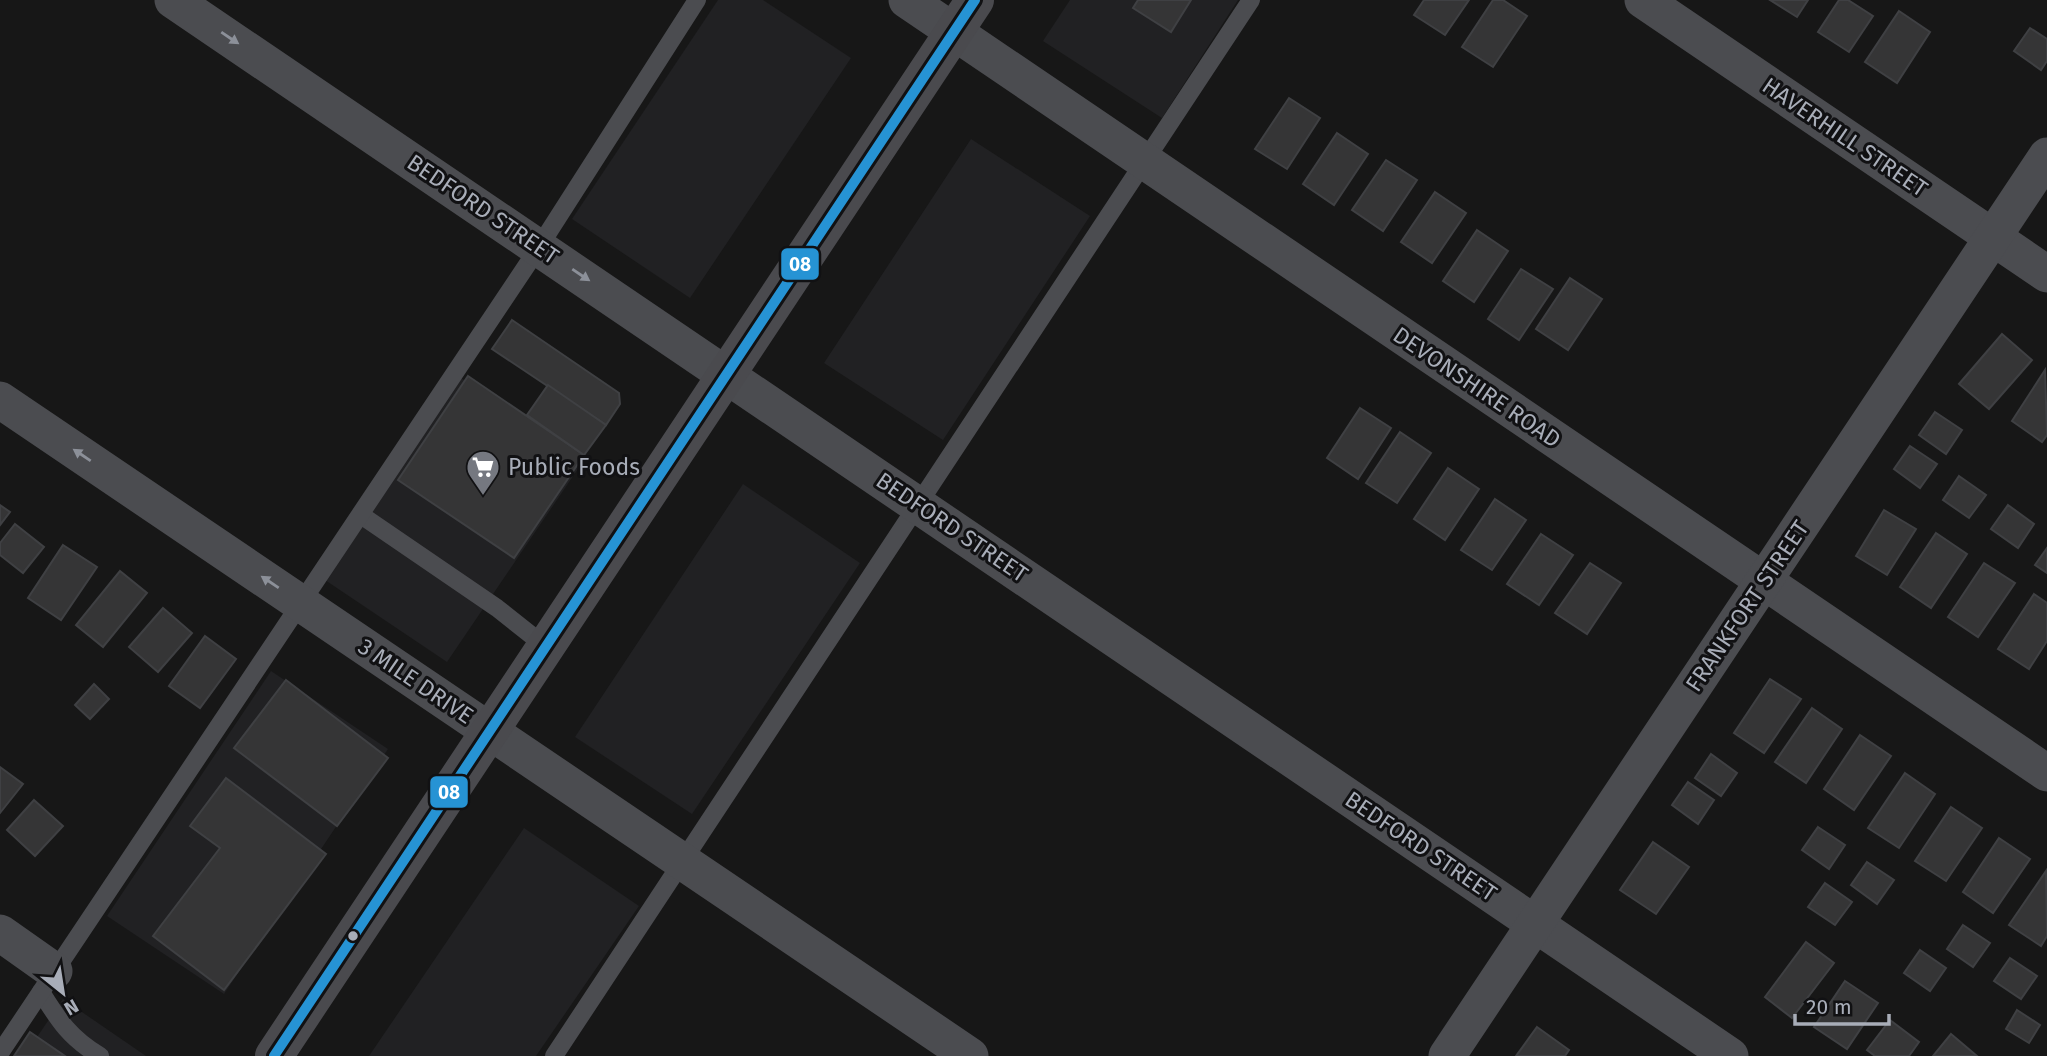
<svg xmlns="http://www.w3.org/2000/svg" width="2047" height="1056" viewBox="0 0 2047 1056" font-family="'Fira Sans',sans-serif">
<style>
.built{fill:#212123}
.building{fill:#353536;stroke:#3f4043;stroke-width:2}
.lines{fill:none;stroke-linecap:round;stroke-linejoin:round}
.lane{stroke:#4b4c50;stroke-width:18}
.street{stroke:#4b4c50;stroke-width:37}
.secondary{stroke:#4a4a4e;stroke-width:38}
.bus-1-casing{stroke:#111113;stroke-width:16}
.bus-1{stroke:#2693d4;stroke-width:10}
.oneway{fill:#8c9099}
.bus-dot{fill:#a8adb8;stroke:#111113;stroke-width:2.5}
.labels{text-anchor:middle;dominant-baseline:central;stroke-width:6;stroke-linejoin:round;paint-order:stroke}
.street-label{font-size:23px;fill:#a8adb8;stroke:#111113}
.poi-label{font-size:23px;fill:#a8adb8;stroke:#111113;text-anchor:start}
.line-badge{stroke:#111113;stroke-width:2.5}
.badge-label{font-size:19px;text-anchor:middle;font-weight:bold;fill:#fff}
</style>
<rect width="100%" height="100%" fill="#171717"/>
<g class="built">
<polygon points="718,0 763,0 851,58 690,298 572,219"/>
<polygon points="1070,0 1238,0 1162,118 1043,41"/>
<polygon points="971,139 1090,216 943,440 824,363"/>
<polygon points="461,378 584,460 447,662 325,580"/>
<polygon points="743,484 860,563 692,814 575,737"/>
<polygon points="271,671 388,749 224,994 107,916"/>
<polygon points="524,828 639,906 536,1056 369,1056"/>
<polygon points="63,999 146,1056 24,1056"/>
</g>
<g class="building">
<polygon points="1138,0 1191,0 1171,32 1133,8"/>
<polygon points="1424,0 1469,0 1445,35 1414,15"/>
<polygon points="1493,0 1503,0 1527,16 1493,67 1462,47"/>
<polygon points="1770,0 1808,0 1797,17"/>
<polygon points="1839,0 1848,0 1873,16 1849,52 1818,32"/>
<polygon points="1899,11 1930,32 1897,83 1865,62"/>
<polygon points="2030,28 2047,39 2047,61 2041,70 2014,51"/>
<polygon points="1289,98 1320,118 1287,169 1255,149"/>
<polygon points="1337,133 1368,154 1334,205 1303,184"/>
<polygon points="1386,160 1417,180 1383,231 1352,210"/>
<polygon points="1435,192 1466,213 1432,263 1401,242"/>
<polygon points="1477,230 1508,251 1474,302 1443,281"/>
<polygon points="1521,269 1553,289 1519,340 1488,319"/>
<polygon points="1570,278 1602,299 1568,350 1536,329"/>
<polygon points="512,320 619,393 620,404 606,425 492,349"/>
<polygon points="2002,334 2032,360 1989,409 1959,384"/>
<polygon points="2045,370 2047,435 2042,442 2012,421"/>
<polygon points="468,376 584,455 514,558 398,480"/>
<polygon points="548,385 606,425 584,455 527,415"/>
<polygon points="1360,408 1391,428 1358,479 1327,458"/>
<polygon points="1935,412 1962,430 1946,454 1919,435"/>
<polygon points="1400,432 1431,453 1397,503 1366,483"/>
<polygon points="1910,446 1937,464 1920,488 1894,469"/>
<polygon points="1448,468 1479,489 1445,540 1414,519"/>
<polygon points="1959,476 1986,495 1969,518 1943,500"/>
<polygon points="1495,499 1526,520 1492,570 1461,550"/>
<polygon points="0,505 10,512 0,525"/>
<polygon points="2008,505 2034,524 2018,548 1991,529"/>
<polygon points="1884,510 1916,529 1887,575 1856,556"/>
<polygon points="15,524 44,547 23,573 0,555 0,543"/>
<polygon points="1936,533 1967,554 1931,608 1900,587"/>
<polygon points="1541,534 1573,555 1539,605 1507,584"/>
<polygon points="63,545 97,567 61,620 28,598"/>
<polygon points="2047,548 2047,573 2035,565"/>
<polygon points="1590,563 1621,583 1587,634 1555,613"/>
<polygon points="1984,563 2015,583 1978,637 1948,617"/>
<polygon points="120,571 147,593 103,647 76,625"/>
<polygon points="2034,594 2047,603 2047,641 2029,669 1998,649"/>
<polygon points="163,608 192,633 158,672 129,647"/>
<polygon points="205,636 236,659 200,708 169,686"/>
<polygon points="1770,679 1801,699 1764,753 1734,733"/>
<polygon points="286,680 388,758 337,826 234,748"/>
<polygon points="94,684 109,699 90,719 75,705"/>
<polygon points="1812,708 1842,729 1806,783 1775,762"/>
<polygon points="1860,735 1891,756 1854,810 1824,789"/>
<polygon points="1711,754 1737,773 1721,796 1695,778"/>
<polygon points="0,767 23,784 0,813"/>
<polygon points="1905,773 1935,794 1899,848 1868,828"/>
<polygon points="226,778 326,854 224,990 153,936 220,848 190,826"/>
<polygon points="1688,782 1714,800 1698,824 1672,805"/>
<polygon points="34,800 63,826 35,856 7,830"/>
<polygon points="1951,807 1982,828 1946,881 1915,861"/>
<polygon points="1818,827 1845,845 1829,869 1802,850"/>
<polygon points="1999,838 2030,859 1993,913 1963,892"/>
<polygon points="1653,842 1689,867 1656,914 1620,890"/>
<polygon points="1867,862 1894,880 1877,904 1851,885"/>
<polygon points="2046,871 2047,936 2041,946 2009,925"/>
<polygon points="1825,883 1852,902 1835,925 1808,907"/>
<polygon points="1963,925 1990,943 1973,967 1947,949"/>
<polygon points="1806,942 1834,963 1792,1018 1765,997"/>
<polygon points="1920,950 1946,968 1930,991 1904,973"/>
<polygon points="2010,958 2037,976 2021,999 1994,981"/>
<polygon points="1845,981 1878,1003 1847,1049 1814,1027"/>
<polygon points="2017,1010 2040,1025 2029,1043 2006,1029"/>
<polygon points="1890,1020 1919,1042 1909,1056 1875,1056 1867,1050"/>
<polygon points="1537,1027 1569,1050 1565,1056 1516,1056"/>
<polygon points="30,1032 65,1056 14,1056"/>
<polygon points="1951,1034 1977,1056 1933,1056"/>
</g>
<g class="lines">
<g class="lane">
<polyline points="361,515 497,608 545,646"/>
<path d="M41 992C59 1021 70 1038 100 1056"/>
<polyline points="0,1053 539,247 697,0"/>
<polyline points="554,1056 1251,0"/>
</g>
<g class="street">
<polyline points="173,0 1730,1056"/>
<polyline points="907,0 2047,773"/>
<polyline points="1643,0 2047,274"/>
<polyline points="0,400 970,1056"/>
<polyline points="0,933 54,971"/>
<polyline points="1447,1056 2047,156"/>
</g>
<polyline class="secondary" points="274,1056 975,0"/>
<defs>
<polyline id="bus-1" points="274,1056 975,0"/>
</defs>
<use href="#bus-1" class="bus-1-casing"/>
<use href="#bus-1" class="bus-1"/>
</g>
<defs><path id="oneway-solid" d="M-6-.8H1V-3.2L6.5 0L1 3.2V.8H-6Z" transform="scale(1.75)"/></defs>
<g class="oneway">
<use href="#oneway-solid" transform="translate(230 38) rotate(34)"/>
<use href="#oneway-solid" transform="translate(581 275) rotate(34)"/>
<use href="#oneway-solid" transform="translate(82 455) rotate(-146)"/>
<use href="#oneway-solid" transform="translate(270 582) rotate(-146)"/>
</g>
<defs>
<symbol id="supermarket-pin" viewBox="-11 -11 22 30"><path d="M0 17L-7.5 6A9.5 9.5 0 1 1 7.5 6Z" fill="#757880" stroke="#111113"/><path d="M-6-5.5h2.5l.6 2H6L4.5 2H-2.5L-4.4-4H-6ZM-1.5 3.2a1.3 1.3 0 1 0 .1 0ZM3 3.2a1.3 1.3 0 1 0 .1 0Z" fill="#fff"/></symbol>
</defs>
<g fill-rule="evenodd">
<use href="#supermarket-pin" x="464" y="448" width="38" height="52"/>
</g>
<circle class="bus-dot" cx="353" cy="936" r="6"/>
<g class="labels">
<g class="street-label">
<text transform="translate(1845 137) rotate(34)">HAVERHILL STREET</text>
<text transform="translate(483 209) rotate(34)">BEDFORD STREET</text>
<text transform="translate(1477 387) rotate(34)">DEVONSHIRE ROAD</text>
<text transform="translate(952 527) rotate(34)">BEDFORD STREET</text>
<text transform="translate(1747 606) rotate(-56)">FRANKFORT STREET</text>
<text transform="translate(416 681) rotate(34)">3 MILE DRIVE</text>
<text transform="translate(1421 846) rotate(34)">BEDFORD STREET</text>
</g>
<g class="poi-label">
<text x="508" y="467">Public Foods</text>
</g>
</g>
<g class="line-badge">
<rect x="780" y="247" width="40" height="34" rx="7" fill="#2693d4"/>
<rect x="429" y="775" width="40" height="34" rx="7" fill="#2693d4"/>
</g>
<g class="badge-label">
<text x="800" y="271">08</text>
<text x="449" y="799">08</text>
</g>
<g transform="translate(63 993) rotate(150)" stroke="#111113" stroke-width="5" paint-order="stroke">
<path d="M0-5L12 26L0 18L-12 26Z" fill="#a8adb8"/>
<text y="-10" font-size="19" font-weight="bold" text-anchor="middle" fill="#a8adb8">N</text>
</g>
<path d="M1795 1014v10h94v-10" fill="none" stroke="#a8adb8" stroke-width="3.5"/>
<text x="1806" y="1014" font-size="21" fill="#a8adb8" stroke="#111113" stroke-width="5" paint-order="stroke">20 m</text>
</svg>
